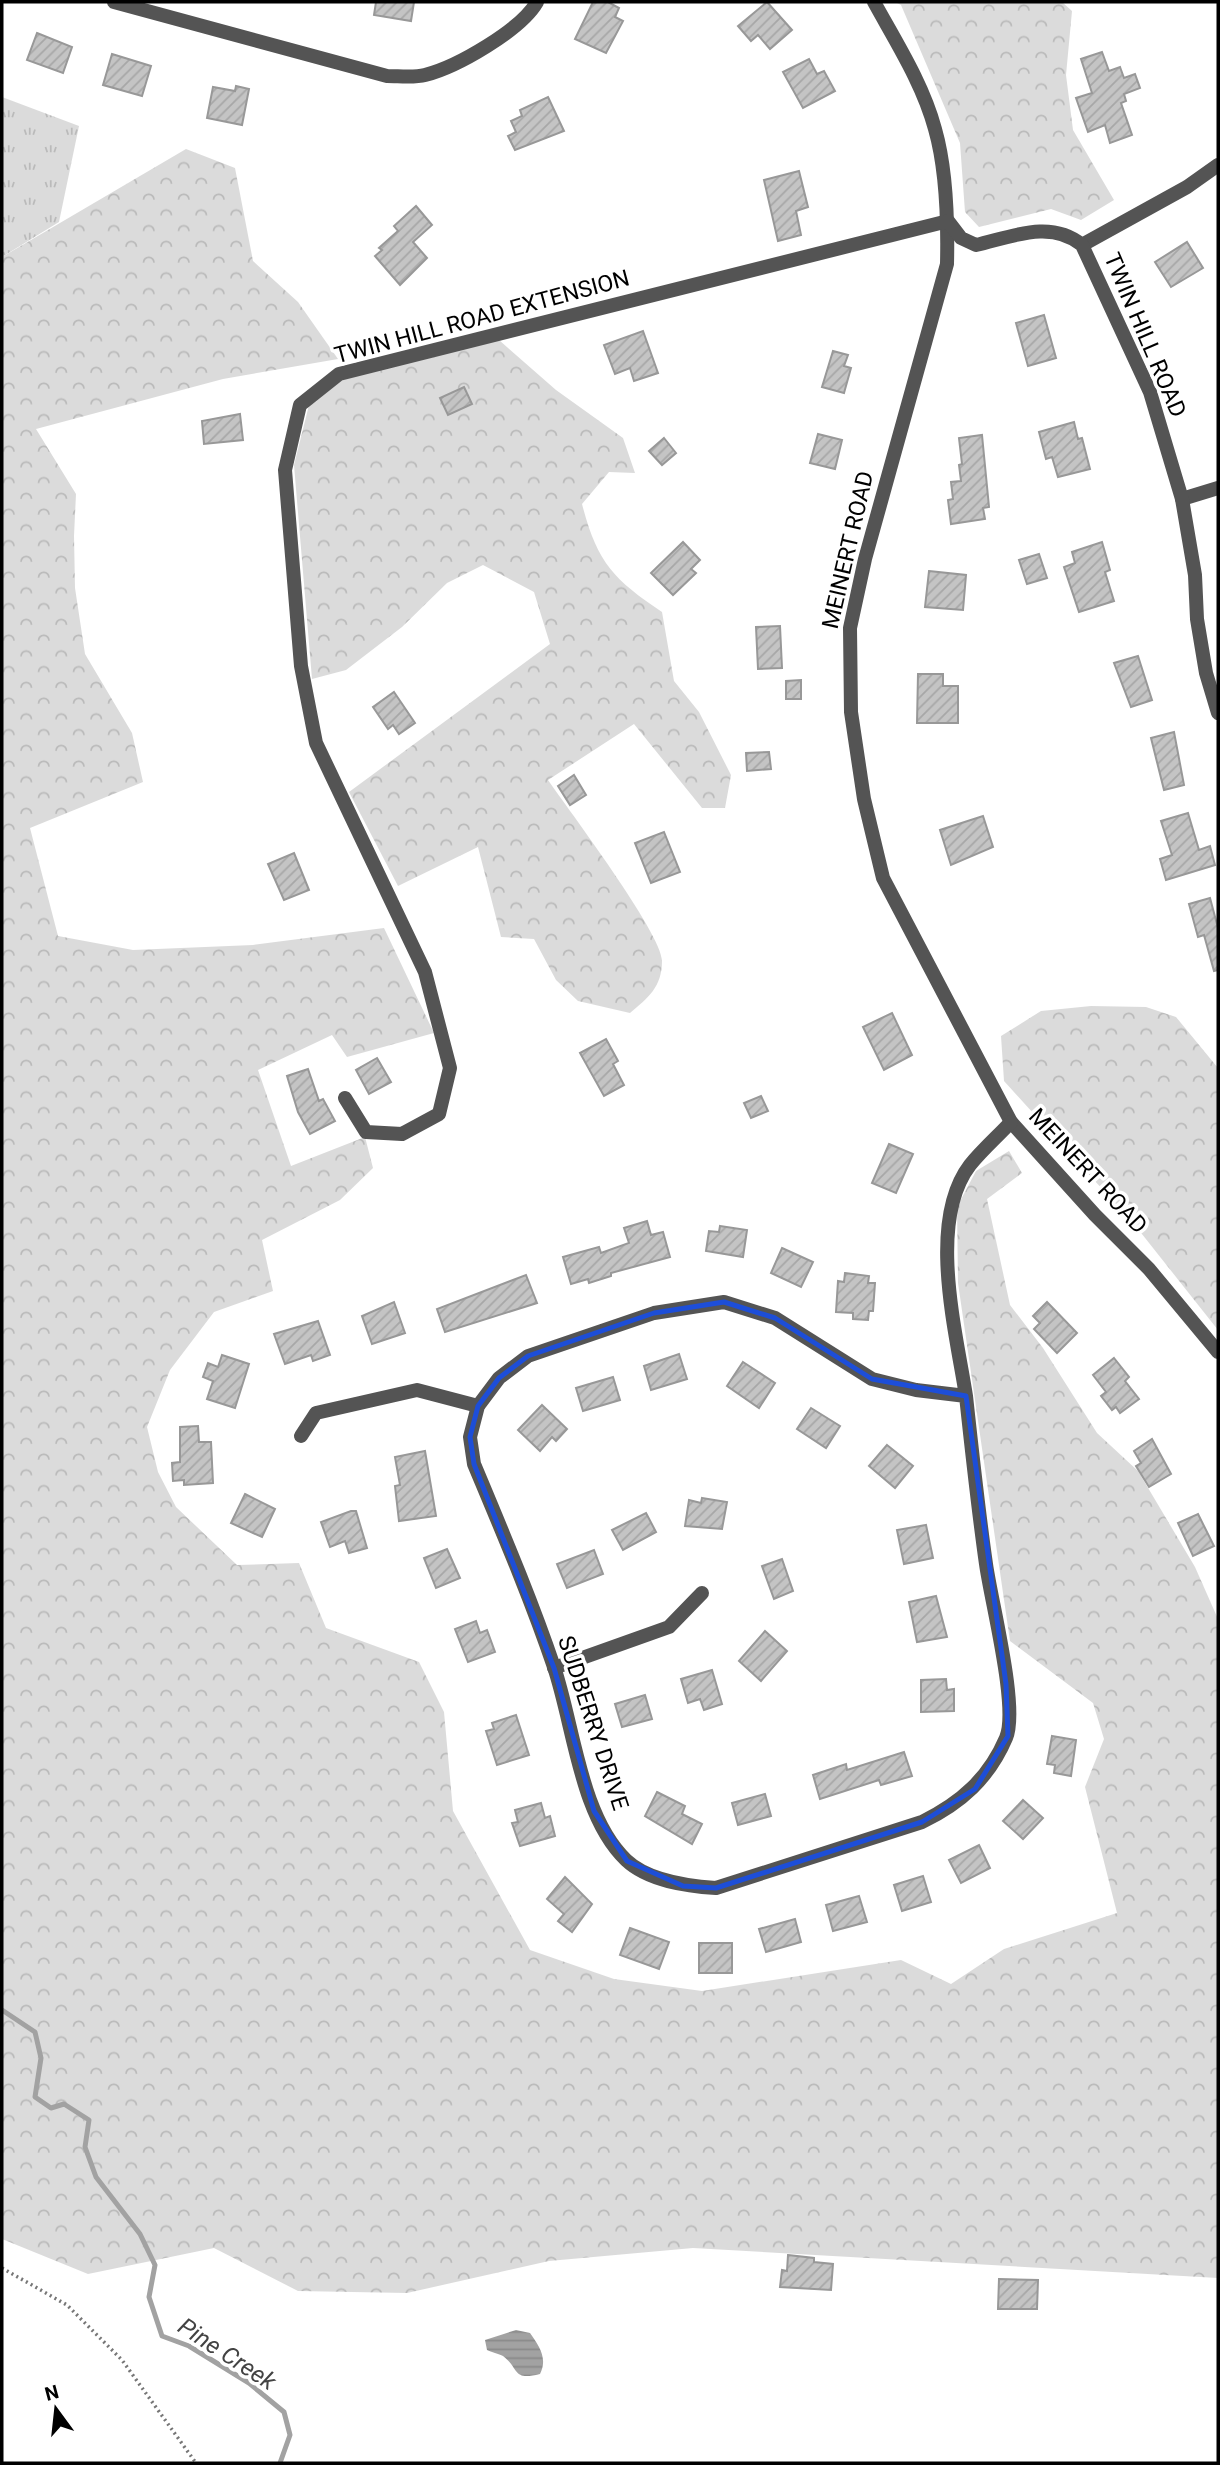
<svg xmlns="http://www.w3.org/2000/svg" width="1220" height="2465" viewBox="0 0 1220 2465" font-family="Roboto,sans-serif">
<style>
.grass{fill:url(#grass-tufts)}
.forest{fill:url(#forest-crowns)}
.water{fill:url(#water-rules)}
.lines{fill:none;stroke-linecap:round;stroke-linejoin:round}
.stream{stroke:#a2a2a2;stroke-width:5}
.building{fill:url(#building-hatch);stroke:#989898;stroke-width:2}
.path{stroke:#767676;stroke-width:3.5;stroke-dasharray:2 3.5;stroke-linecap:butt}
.street{stroke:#545454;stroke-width:14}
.marked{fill:none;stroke:#1d4ed8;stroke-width:5;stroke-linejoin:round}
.labels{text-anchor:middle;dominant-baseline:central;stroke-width:7;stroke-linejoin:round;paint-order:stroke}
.street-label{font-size:23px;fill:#000;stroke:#fff}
.water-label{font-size:24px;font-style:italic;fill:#434343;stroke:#fff}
</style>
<defs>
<pattern id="grass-tufts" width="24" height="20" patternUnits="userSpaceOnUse" patternTransform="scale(1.75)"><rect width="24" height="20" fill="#dbdbdb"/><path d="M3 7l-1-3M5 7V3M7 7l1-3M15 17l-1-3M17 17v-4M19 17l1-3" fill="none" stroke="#bababa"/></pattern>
<pattern id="forest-crowns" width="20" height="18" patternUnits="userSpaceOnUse" patternTransform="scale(1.75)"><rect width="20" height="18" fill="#dbdbdb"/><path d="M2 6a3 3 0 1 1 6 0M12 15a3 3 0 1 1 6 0" fill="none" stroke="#bababa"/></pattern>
<pattern id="water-rules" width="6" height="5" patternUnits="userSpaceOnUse" patternTransform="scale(1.75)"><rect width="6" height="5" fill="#a2a2a2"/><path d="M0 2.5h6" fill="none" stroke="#8a8a8a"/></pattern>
<pattern id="building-hatch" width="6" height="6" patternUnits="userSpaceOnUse" patternTransform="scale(1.75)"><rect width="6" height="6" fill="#c4c4c4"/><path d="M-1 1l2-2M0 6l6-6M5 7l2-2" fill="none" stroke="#a7a7a7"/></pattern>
</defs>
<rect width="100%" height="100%" fill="#fff"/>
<polygon class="grass" points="2,97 79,126 59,222 2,257"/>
<g class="forest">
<polygon points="895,2 1062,2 1072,11 1066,75 1073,130 1114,200 1081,220 1051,209 979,227 965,212 960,143 901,5"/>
<polygon points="186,149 235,168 253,261 298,302 338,359 223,379 36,429 76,494 74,536 75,588 85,654 132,733 143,782 30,828 58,936 133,950 253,945 384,928 434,1033 347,1057 332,1035 258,1070 291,1166 365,1137 373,1168 340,1200 262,1240 273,1291 214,1312 170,1370 147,1427 158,1472 176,1507 237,1565 299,1563 326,1628 419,1662 444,1712 453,1811 530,1950 614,1979 702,1991 901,1960 951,1984 1004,1949 1117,1913 1085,1787 1104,1739 1093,1703 1010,1641 958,1283 957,1207 976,1171 1009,1151 1022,1173 987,1199 1010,1305 1043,1348 1097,1433 1138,1471 1195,1567 1218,1619 1218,2278 693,2248 549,2261 407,2293 298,2291 214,2248 88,2274 2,2239 2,257"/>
<path d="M499 340 556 390 623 438 635 473 609 472 582 504C597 562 613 579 662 612L674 681 699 712 731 775 725 808H702L634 724 548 780C568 809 663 935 662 961 662 987 648 998 630 1013L578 1001 556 980 534 939 501 937 478 847 398 886 349 792 550 644 534 592 483 565 447 583 402 627 346 670 312 679 294 465 309 405 343 379Z"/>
<polygon points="1091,1006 1146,1007 1176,1017 1218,1068 1218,1330 1134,1224 1004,1081 1001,1036 1041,1011"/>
</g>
<path class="water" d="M516 2330 530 2333C539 2346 548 2358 540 2374 512 2381 520 2369 503 2356 499 2354 491 2352 487 2350L485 2340Z"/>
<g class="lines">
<polyline class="stream" points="2,2010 35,2032 41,2058 35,2097 51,2108 64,2104 89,2120 85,2147 96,2177 140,2234 155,2265 149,2297 162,2336 189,2346 249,2383 284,2412 290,2435 280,2463"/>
</g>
<g class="building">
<polygon points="376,2 414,2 411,21 374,15"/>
<polygon points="593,2 608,2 619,8 615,17 623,21 606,53 575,39"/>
<polygon points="767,2 792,30 770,49 758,35 751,41 738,26"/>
<polygon points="37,33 72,47 63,73 27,60"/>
<polygon points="1102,52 1109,71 1120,67 1124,78 1135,74 1140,88 1124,94 1126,101 1121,103 1132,135 1110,143 1105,125 1088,132 1076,98 1092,93 1081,59"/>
<polygon points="112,54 151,66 142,96 103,85"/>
<polygon points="809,59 817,74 824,71 835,91 803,108 783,72"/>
<polygon points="236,86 249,89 242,125 207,118 213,87 235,91"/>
<polygon points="548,97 564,131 515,150 508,136 516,132 511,121 522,116 520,110"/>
<polygon points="799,171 808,207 796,211 801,235 778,241 764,180"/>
<polygon points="416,206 432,225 413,242 427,258 400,285 375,256 382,250 379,248 398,231 394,226"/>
<polygon points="1187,242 1203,268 1171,287 1155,262"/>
<polygon points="1044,315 1056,358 1028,366 1016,323"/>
<polygon points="643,331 658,373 634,381 630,368 615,374 604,345"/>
<polygon points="833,351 848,355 844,366 851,368 844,393 822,387"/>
<polygon points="464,387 472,404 448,415 440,398"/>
<polygon points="240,414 243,440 204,444 202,421"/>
<polygon points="1074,422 1078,439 1082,438 1090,469 1058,477 1052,457 1046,459 1039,432"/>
<polygon points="818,434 842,440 835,469 810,463"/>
<polygon points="982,435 989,507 983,508 985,519 951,524 948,500 953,499 951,482 961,481 959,465 962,464 959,438"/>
<polygon points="664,438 676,453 662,465 649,451"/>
<polygon points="683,542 700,560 691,569 696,573 673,595 651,573"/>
<polygon points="1102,542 1110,570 1105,572 1114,601 1079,612 1064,567 1075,563 1072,552"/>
<polygon points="1039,554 1047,578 1027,584 1019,560"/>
<polygon points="929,571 966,575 963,610 925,607"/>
<polygon points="780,626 782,668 758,669 756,627"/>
<polygon points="1138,656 1152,700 1131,707 1114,663"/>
<polygon points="918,674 943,674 943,686 958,686 958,723 917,723"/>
<polygon points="801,680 801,699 786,699 786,681"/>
<polygon points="394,692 415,723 399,734 393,725 388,729 373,707"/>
<polygon points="1174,732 1184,785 1164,790 1151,738"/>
<polygon points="769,752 771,769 747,771 746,753"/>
<polygon points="574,775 586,795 570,805 558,786"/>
<polygon points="1188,813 1199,850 1210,846 1215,865 1166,880 1160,859 1172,855 1161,821"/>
<polygon points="983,816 993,847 951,865 940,830"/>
<polygon points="664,832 680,872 651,883 635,843"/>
<polygon points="294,853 309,890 284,900 268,864"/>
<polygon points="1210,898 1218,928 1218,970 1214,971 1204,935 1198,937 1189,904"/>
<polygon points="892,1013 912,1055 884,1070 863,1027"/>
<polygon points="606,1039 618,1061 613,1064 624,1085 604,1096 580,1053"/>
<polygon points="377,1058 391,1082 369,1094 356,1070"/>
<polygon points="308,1069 319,1101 323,1099 335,1121 310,1134 298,1112 287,1076"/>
<polygon points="761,1096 768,1111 751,1118 744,1103"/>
<polygon points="889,1144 913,1154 896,1193 872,1183"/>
<polygon points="647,1221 651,1235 663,1232 670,1257 611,1273 611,1276 589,1283 588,1279 571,1284 563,1257 599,1247 601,1253 629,1243 624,1228"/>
<polygon points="720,1226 747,1230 743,1257 706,1251 709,1231 719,1232"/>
<polygon points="782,1248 813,1262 801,1287 771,1273"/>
<polygon points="845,1273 869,1276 868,1283 875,1283 873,1311 869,1311 868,1320 853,1319 853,1313 836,1312 838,1281 844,1282"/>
<polygon points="526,1275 537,1303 445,1332 437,1309"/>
<polygon points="394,1302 405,1333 372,1344 362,1316"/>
<polygon points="1047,1302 1077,1333 1057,1353 1034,1329 1040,1323 1033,1316"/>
<polygon points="318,1321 330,1355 313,1361 311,1355 285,1364 274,1334"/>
<polygon points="679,1354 687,1379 651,1390 644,1366"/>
<polygon points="222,1355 249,1364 235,1408 207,1399 213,1381 203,1377 208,1363 218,1367"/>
<polygon points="1114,1358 1129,1377 1125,1381 1139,1399 1120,1413 1116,1407 1112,1410 1101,1396 1106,1392 1093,1375"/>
<polygon points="743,1362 775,1383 759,1408 727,1386"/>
<polygon points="613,1377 620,1400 583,1411 576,1388"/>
<polygon points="542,1405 567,1429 556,1441 552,1437 540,1451 518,1430"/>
<polygon points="811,1408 840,1426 826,1448 797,1429"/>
<polygon points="198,1426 199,1442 211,1442 213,1483 184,1485 184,1480 173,1481 172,1463 180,1462 180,1427"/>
<polygon points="1152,1439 1171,1474 1149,1487 1136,1466 1141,1463 1134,1451"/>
<polygon points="887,1445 913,1466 895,1488 869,1466"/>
<polygon points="425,1451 436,1516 399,1521 395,1486 400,1485 395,1457"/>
<polygon points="245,1494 275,1509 262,1537 231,1523"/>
<polygon points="702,1498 727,1502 722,1529 685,1526 689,1500 701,1503"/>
<polygon points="351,1511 356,1511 367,1548 349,1553 345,1541 330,1547 321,1522"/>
<polygon points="646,1513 656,1532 623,1550 612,1530"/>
<polygon points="1198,1514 1214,1546 1193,1556 1178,1523"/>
<polygon points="926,1525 933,1558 904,1564 897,1530"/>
<polygon points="447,1549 460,1578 436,1588 424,1558"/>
<polygon points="594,1550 603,1574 567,1588 557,1564"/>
<polygon points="782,1559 793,1591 774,1599 762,1566"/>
<polygon points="936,1596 947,1637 917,1642 909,1602"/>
<polygon points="476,1621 480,1633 487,1630 495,1652 468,1662 455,1629"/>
<polygon points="765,1631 787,1651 761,1681 739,1661"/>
<polygon points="712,1670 722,1704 704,1710 700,1699 688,1703 681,1679"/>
<polygon points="946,1679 947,1690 954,1689 954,1711 921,1712 921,1680"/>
<polygon points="645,1695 652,1719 622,1727 615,1704"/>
<polygon points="516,1715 529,1755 497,1765 486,1731 494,1729 492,1723"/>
<polygon points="1052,1736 1076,1740 1071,1776 1054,1773 1055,1765 1047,1764"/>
<polygon points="904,1752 912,1776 881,1785 879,1780 820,1799 813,1775 846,1764 847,1770"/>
<polygon points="657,1792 685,1806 682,1814 702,1824 692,1844 645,1816"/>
<polygon points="765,1794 771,1816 738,1825 732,1803"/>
<polygon points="1023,1800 1043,1818 1023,1839 1003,1821"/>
<polygon points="541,1803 545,1818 550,1816 555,1836 520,1846 512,1823 518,1822 515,1810"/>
<polygon points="979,1845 990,1868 961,1883 949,1860"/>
<polygon points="923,1876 931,1902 902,1911 894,1885"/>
<polygon points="565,1877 592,1904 572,1932 558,1921 564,1914 547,1899"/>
<polygon points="859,1896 867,1922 833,1931 826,1905"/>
<polygon points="795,1919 801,1942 766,1952 759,1929"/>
<polygon points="630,1928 669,1942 659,1969 620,1955"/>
<rect x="699" y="1943" width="33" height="30"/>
<polygon points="788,2255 814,2258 814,2262 833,2264 831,2290 780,2287 782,2270 787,2271"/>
<polygon points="999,2279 1038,2280 1037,2309 998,2309"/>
</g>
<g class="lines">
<polyline class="path" points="2,2268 67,2305 122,2360 196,2463"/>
<g class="street">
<path d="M114 2 387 76C399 76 414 78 425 75 457 67 521 30 537 2"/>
<path d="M874 2C896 42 923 84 935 129 947 171 948 220 947 264L865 559 850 628 851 712 864 799 883 878 1011 1122 1095 1215 1149 1269 1218 1352"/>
<polyline points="1082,245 1187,187 1218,165"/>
<polyline points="1182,499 1218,488"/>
<path d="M345 1098 366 1132 402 1134 439 1114 450 1068 425 972 316 743 301 666 285 470 300 405 339 374 948 221 961 238 976 245C1011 237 1051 219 1082 245L1150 392 1182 499 1195 575 1197 619 1206 673 1218 713"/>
<path d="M966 1396C972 1452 978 1508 986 1564 991 1601 1019 1708 1006 1738 989 1778 961 1803 922 1822L716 1888C687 1886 648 1881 626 1860 580 1816 574 1726 554 1667 531 1599 502 1531 474 1464L470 1437 478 1406 499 1378 528 1356 654 1313 724 1302 775 1318 872 1379 916 1390 966 1396C956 1331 927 1221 970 1165 982 1150 998 1136 1011 1122"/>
<polyline points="301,1436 316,1413 417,1390 478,1406"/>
<polyline points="554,1668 669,1627 702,1593"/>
</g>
</g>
<path class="marked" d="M724 1302 775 1318 872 1379 966 1396 1006 1684 1008 1736 975 1789 922 1822 716 1888 683 1886 627 1861 594 1811 554 1668 474 1464 470 1437 478 1406 499 1378 528 1356 654 1313Z"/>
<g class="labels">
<g class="street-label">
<text transform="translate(482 317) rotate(-15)">TWIN HILL ROAD EXTENSION</text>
<text transform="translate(1145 335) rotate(67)">TWIN HILL ROAD</text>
<text transform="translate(848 550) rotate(-77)">MEINERT ROAD</text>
<text transform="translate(1088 1171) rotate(47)">MEINERT ROAD</text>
<text transform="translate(593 1723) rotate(72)">SUDBERRY DRIVE</text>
</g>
<g class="water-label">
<text transform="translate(227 2354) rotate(33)">Pine Creek</text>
</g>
</g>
<rect width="1220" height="2465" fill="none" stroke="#000000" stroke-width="7"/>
<g transform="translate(56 2409) rotate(345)" stroke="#ffffff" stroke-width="5" paint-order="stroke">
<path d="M0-5L12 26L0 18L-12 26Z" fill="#000000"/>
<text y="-10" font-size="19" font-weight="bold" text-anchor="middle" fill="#000000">N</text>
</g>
</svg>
